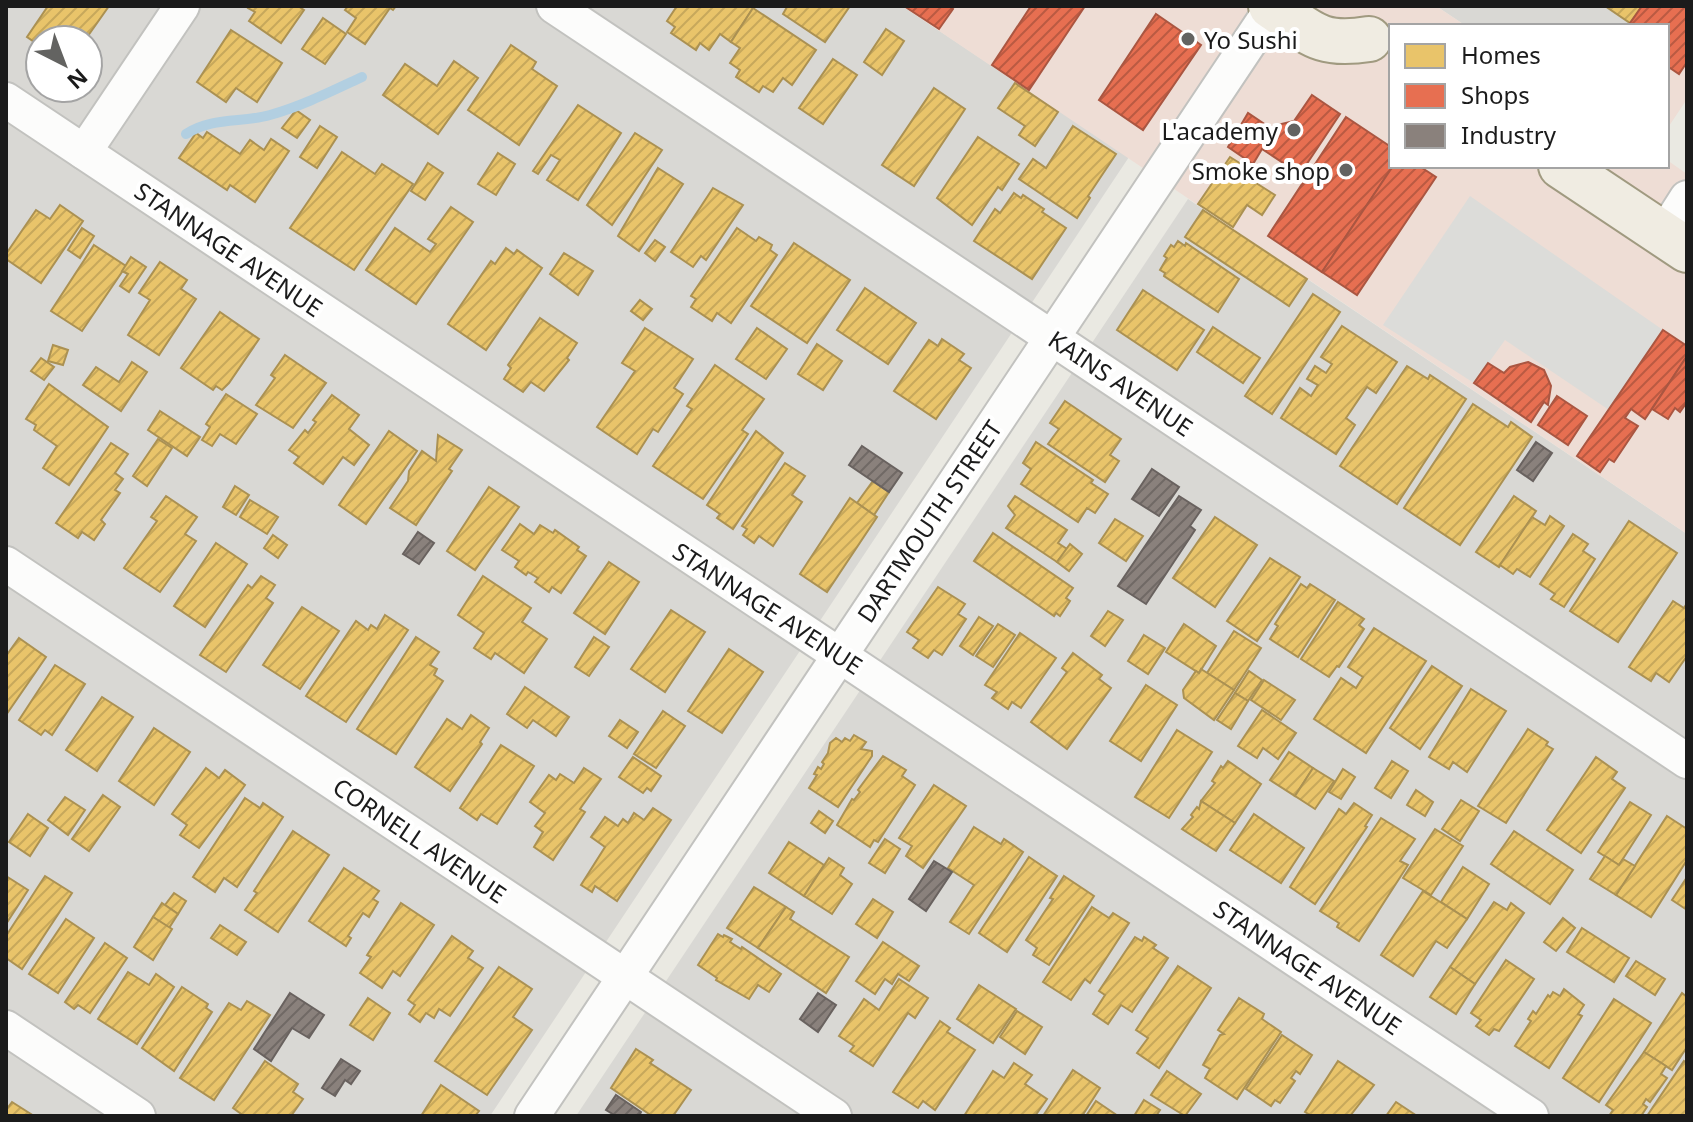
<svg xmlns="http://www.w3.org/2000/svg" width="1693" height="1122" viewBox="0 0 1693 1122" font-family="'Noto Sans',sans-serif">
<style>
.residential{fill:#d9d8d4;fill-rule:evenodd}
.commercial{fill:#eeddd5}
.parking{fill:#dcdcd9}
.homes{fill:url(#homes-hatch);stroke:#ab9152;stroke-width:2}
.shops{fill:url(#shops-hatch);stroke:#aa5641;stroke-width:2}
.industry{fill:url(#industry-hatch);stroke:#69625f;stroke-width:2}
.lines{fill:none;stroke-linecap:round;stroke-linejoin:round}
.stream{stroke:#b2cfe1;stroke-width:10}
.minor-casing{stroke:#c2c2bf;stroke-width:38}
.primary-casing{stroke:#a09a80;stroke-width:48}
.minor{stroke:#fcfcfb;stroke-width:34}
.primary{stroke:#f0ece2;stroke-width:44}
.poi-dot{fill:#636361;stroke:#fff;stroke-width:3}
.labels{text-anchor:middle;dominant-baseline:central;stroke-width:8;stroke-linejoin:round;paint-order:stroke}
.poi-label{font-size:24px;fill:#1b1b1b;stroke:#fff;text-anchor:end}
.street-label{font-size:24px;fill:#1b1b1b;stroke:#fff}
</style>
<defs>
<pattern id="homes-hatch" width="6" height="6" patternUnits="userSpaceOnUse" patternTransform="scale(2)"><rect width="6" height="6" fill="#e9c46a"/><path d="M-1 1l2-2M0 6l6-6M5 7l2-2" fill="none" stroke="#c7a85b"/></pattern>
<pattern id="shops-hatch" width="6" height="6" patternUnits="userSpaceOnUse" patternTransform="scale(2)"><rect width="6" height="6" fill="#e76f51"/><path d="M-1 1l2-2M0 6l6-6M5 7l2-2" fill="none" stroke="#ba5a42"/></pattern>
<pattern id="industry-hatch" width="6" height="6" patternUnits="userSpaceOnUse" patternTransform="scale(2)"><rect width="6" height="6" fill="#8a817c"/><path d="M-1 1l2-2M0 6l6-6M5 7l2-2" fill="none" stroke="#706965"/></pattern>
</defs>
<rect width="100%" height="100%" fill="#eae9e2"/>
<g class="residential">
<path d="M6 6H902L1129 157 490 1116H6ZM40 40H88V88H40Z"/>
<polygon points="1436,6 1642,6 1628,26 1466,26"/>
<polygon points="1188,199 1687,534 1687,1116 576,1116"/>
</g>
<g class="commercial">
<polygon points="902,6 1436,6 1466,26 1391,26 1391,166 1667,166 1667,160 1687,174 1687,534"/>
<polygon points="1687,6 1687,99 1667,129 1667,26 1628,26"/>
</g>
<polygon class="parking" points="1470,196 1663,330 1609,410 1505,340 1474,383 1383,325"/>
<g class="homes">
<polygon points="48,6 109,6 85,40 40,40 40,46 27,37"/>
<polygon points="249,6 298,6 304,10 281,43 249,21 255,12 248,8"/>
<polygon points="348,6 396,6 393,10 390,8 365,44 347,32 356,18 345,10"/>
<polygon points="677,6 751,6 753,8 731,42 720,34 709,50 700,43 696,50 671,33 675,27 667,21"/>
<polygon points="785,6 850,6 825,42 783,14 787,7"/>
<polygon points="1605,6 1642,6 1630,23"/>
<polygon points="753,8 816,50 792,85 783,78 773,92 763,86 759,92 736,77 740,70 730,63 740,48 731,42"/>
<polygon points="323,18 346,34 325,64 302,49"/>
<polygon points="886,29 904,41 882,75 864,62"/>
<polygon points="231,30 282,63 257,102 236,88 226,102 197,82"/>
<polygon points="511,45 536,62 532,69 557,86 519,145 468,110"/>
<polygon points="833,59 857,75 823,124 799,108"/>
<polygon points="454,61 478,78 438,134 383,95 405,64 437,86"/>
<polygon points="1015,83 1058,112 1035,146 1019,135 1025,126 998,108"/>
<polygon points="934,88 965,109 914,186 882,165"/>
<polygon points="578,105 621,133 578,200 547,180 560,160 551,155 538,174 533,171"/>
<polygon points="296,110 310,120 297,138 282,128"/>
<polygon points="320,126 337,137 317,168 300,157"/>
<polygon points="1073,126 1116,154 1088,196 1090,198 1077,218 1019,179 1033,159 1046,168"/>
<polygon points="207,132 240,154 250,140 264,150 271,139 289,151 255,202 230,185 227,190 179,158 196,133 203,138"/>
<polygon points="635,133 662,150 612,225 587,205"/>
<polygon points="978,137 1019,164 1002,190 998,187 972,225 937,198"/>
<polygon points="342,152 375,174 382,164 413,184 354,270 290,228"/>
<polygon points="498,153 515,164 496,195 478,184"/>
<polygon points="1230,157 1246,167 1242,174 1275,195 1262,215 1247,205 1233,227 1198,204"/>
<polygon points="428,163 443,173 425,200 411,191"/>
<polygon points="658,168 683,184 639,251 618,236"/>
<polygon points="713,188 743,205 706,260 701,256 693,267 671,252"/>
<polygon points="1014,193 1021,198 1023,195 1044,209 1042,212 1066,228 1032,279 974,241 995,209 1000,213"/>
<polygon points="60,205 83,221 41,283 6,259 6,254 36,210 50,219"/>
<polygon points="451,207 473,222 416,304 366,270 395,228 430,252 436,244 428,239"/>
<polygon points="1203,210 1307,279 1289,306 1185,237"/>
<polygon points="82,228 94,236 80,258 68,250"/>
<polygon points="737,228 756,241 759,237 772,245 770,250 777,255 731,323 717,313 712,321 691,307 696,299 691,296"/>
<polygon points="655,240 665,247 655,261 645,253"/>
<polygon points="1178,241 1185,246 1186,243 1239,279 1218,312 1164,276 1165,273 1160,270 1167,258 1164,256 1171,245 1174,247"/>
<polygon points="794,243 850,280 807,343 751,306"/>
<polygon points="94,245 126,266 82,331 51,311"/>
<polygon points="506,248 514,254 517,250 542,268 486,350 448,324 491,261 495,264"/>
<polygon points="564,253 593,271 578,295 550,274"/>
<polygon points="131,257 146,267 129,292 120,286 128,274 122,271"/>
<polygon points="160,262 187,280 181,289 196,299 159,355 128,335 150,300 139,293"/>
<polygon points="865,288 916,323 888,364 837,330"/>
<polygon points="1143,290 1204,330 1177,370 1117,330"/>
<polygon points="1313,294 1340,312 1272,414 1245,396"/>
<polygon points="640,300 652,309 643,320 631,311"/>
<polygon points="220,312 259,339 229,383 222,390 216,386 213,390 181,368"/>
<polygon points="540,318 577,343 567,358 569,360 544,391 531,382 523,392 504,379 511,368 508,365"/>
<polygon points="1342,326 1397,362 1376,393 1367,387 1346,418 1355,425 1336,454 1281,418 1300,388 1311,396 1318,385 1307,379 1315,366 1326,373 1332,364 1321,357"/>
<polygon points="1213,327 1260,358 1243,383 1197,352"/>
<polygon points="645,328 693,359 674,388 683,394 658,432 653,429 637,454 597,427 635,371 622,363"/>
<polygon points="757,328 787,349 766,379 736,359"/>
<polygon points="942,339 964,354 959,360 971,368 936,419 894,391 929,340 938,346"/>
<polygon points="817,344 842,361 823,390 798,374"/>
<polygon points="53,345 68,350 63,365 48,361"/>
<polygon points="285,355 326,383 293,428 256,405 275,378 271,375"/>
<polygon points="41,358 54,367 44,380 31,371"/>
<polygon points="132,362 147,372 121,411 83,385 96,367 119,382"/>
<polygon points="715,365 764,399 742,430 748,434 703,499 653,466 692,409 687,406"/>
<polygon points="1407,366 1428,379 1430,375 1466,399 1397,504 1340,466"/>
<polygon points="49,384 108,427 69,485 43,468 57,446 34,430 36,425 26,419"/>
<polygon points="226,394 257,414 236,444 220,434 212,446 202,440 210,427 206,424"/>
<polygon points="332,395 359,415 349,429 369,445 354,465 343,457 323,484 294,463 299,457 289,450 305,430 308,433 316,422 313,420"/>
<polygon points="1065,401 1121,439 1110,455 1119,461 1105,482 1048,444 1059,429 1050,423"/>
<polygon points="1473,404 1508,427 1511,422 1532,437 1460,545 1404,508"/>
<polygon points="160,411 200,437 187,456 148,430"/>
<polygon points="389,431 417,451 366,524 339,505"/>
<polygon points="756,431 783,453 733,529 717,518 720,514 707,505"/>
<polygon points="438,435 462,450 449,469 452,471 416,525 390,508 408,481 409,471 422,451 436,461"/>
<polygon points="158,439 172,448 147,486 133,476"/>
<polygon points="1036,442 1093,480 1091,483 1108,494 1095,513 1087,508 1078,522 1021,484 1031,469 1023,463"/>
<polygon points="111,443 128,454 115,473 123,479 115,490 120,493 101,520 105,524 94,540 82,532 78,538 56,523"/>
<polygon points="785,463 805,476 792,495 802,502 773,546 759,536 754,543 743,535 747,529 742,526"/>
<polygon points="873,481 889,492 874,515 857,503"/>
<polygon points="235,486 249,495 236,515 223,507"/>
<polygon points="489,487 519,507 475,570 447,551"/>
<polygon points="166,496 197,517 185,534 196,541 160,592 124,568 157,521 151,517"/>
<polygon points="1015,496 1067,530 1058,543 1067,549 1057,562 1006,528 1015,515 1008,506"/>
<polygon points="1514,496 1536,511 1499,567 1476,552"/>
<polygon points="850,498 877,517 827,592 800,574"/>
<polygon points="250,500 278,517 267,534 240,517"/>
<polygon points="1550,516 1564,526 1530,577 1517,569 1513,574 1500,565 1532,517 1545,525"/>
<polygon points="1215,517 1257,545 1215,607 1173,578"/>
<polygon points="1115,519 1143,536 1126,561 1099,543"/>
<polygon points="1629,521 1677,553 1618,642 1570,611"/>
<polygon points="520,524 534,534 540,525 553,533 555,530 579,547 577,550 586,556 561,593 552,587 549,592 535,582 538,578 528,572 526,575 515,567 519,561 502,550"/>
<polygon points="993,533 1073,588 1066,598 1070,601 1060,616 1056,613 1054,616 974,561"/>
<polygon points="1573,534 1588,544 1583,551 1595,559 1564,607 1551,599 1555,594 1540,584"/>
<polygon points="273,535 287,545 278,558 264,548"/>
<polygon points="216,543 247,564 205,627 174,606"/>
<polygon points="1070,544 1082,554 1069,571 1057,562"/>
<polygon points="1270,558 1300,577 1257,641 1227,621"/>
<polygon points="609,562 639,582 605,634 574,613"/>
<polygon points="261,576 275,585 266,598 273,603 226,672 200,655 248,585 252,588"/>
<polygon points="483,576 531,608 522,622 547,639 524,673 495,653 491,659 474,648 484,633 458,615"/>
<polygon points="1301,584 1307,588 1310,584 1335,600 1298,657 1270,639 1278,626 1275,624"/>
<polygon points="938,587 965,604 958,614 966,619 942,655 934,650 928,658 913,648 919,640 907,632"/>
<polygon points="1673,601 1684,608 1687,603 1687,656 1669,682 1656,673 1651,681 1629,667"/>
<polygon points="1338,602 1364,619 1359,625 1364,629 1339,667 1337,666 1329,677 1301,659"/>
<polygon points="302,607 339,631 300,689 263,665"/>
<polygon points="671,610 705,632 665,692 631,669"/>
<polygon points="1108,611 1123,620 1105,646 1091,636"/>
<polygon points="385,615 408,630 346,722 306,696 356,621 368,630 371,625 377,629"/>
<polygon points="979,617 993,626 973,655 960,646"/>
<polygon points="998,624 1015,635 993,667 976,656"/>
<polygon points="1184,624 1216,646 1199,673 1166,652"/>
<polygon points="1374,628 1426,661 1366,753 1314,719 1341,678 1356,688 1363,677 1348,667"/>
<polygon points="1234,631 1261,648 1234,690 1207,673"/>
<polygon points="1020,633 1056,658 1021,708 1012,702 1008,709 992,698 997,692 985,685"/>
<polygon points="1144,635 1165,648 1148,674 1128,661"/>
<polygon points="416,637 439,652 430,665 437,669 434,675 443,681 396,754 357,729"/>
<polygon points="594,637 609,647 589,676 575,667"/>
<polygon points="19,638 46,657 6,715 6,656"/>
<polygon points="729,649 763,672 722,733 688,711"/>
<polygon points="1073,653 1102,675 1099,679 1111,688 1067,749 1031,722 1067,672 1062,668"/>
<polygon points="55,665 85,684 52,735 45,730 41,735 19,720"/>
<polygon points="1432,666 1462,686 1420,749 1390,728"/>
<polygon points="1201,669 1234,690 1214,720 1184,698 1183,690 1196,671 1199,673"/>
<polygon points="1249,671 1262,680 1248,701 1235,693"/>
<polygon points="1264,680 1295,700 1281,720 1251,700"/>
<polygon points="1146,685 1177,705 1141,761 1110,741"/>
<polygon points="525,687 569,717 556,736 533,720 527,728 507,714"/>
<polygon points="1471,689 1506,711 1467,772 1453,762 1449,769 1429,757"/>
<polygon points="1235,693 1248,701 1231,729 1217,720"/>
<polygon points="102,697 133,717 97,771 66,750"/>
<polygon points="1262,710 1296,733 1278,759 1263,748 1257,758 1238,746"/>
<polygon points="663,711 685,726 656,768 634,754"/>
<polygon points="471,715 489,728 480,742 482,744 450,791 415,767 447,719 462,729"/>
<polygon points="620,720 638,732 627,748 609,736"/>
<polygon points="154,728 190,752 154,805 119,781"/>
<polygon points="1528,729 1548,742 1546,745 1553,749 1506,823 1478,806"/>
<polygon points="1177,730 1212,752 1169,818 1135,797"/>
<polygon points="854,735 866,742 861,749 872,751 872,756 838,807 809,788 817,775 814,774 818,767 821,769 824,764 822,762 828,753 830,743 836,738 842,742 845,738 850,741"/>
<polygon points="501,745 534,766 497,824 481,814 477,820 460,808"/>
<polygon points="1289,752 1313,768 1295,796 1270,780"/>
<polygon points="883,756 906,770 902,776 915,785 878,842 874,840 870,847 837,825 852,799 854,800 860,792 858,790"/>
<polygon points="633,757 661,776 651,791 647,788 643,793 619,777"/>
<polygon points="1596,757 1617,772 1612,779 1625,788 1581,853 1547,830"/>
<polygon points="1228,761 1261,784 1235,823 1201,801 1215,783 1212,781 1221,766 1223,768"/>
<polygon points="1392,761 1408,771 1391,798 1375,788"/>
<polygon points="206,768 219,778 225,770 245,785 199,848 180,835 187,825 172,814"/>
<polygon points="584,768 601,779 580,809 585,812 553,860 534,847 543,832 535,826 545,813 530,802 549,775 556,780 560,774 574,783"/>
<polygon points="1313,768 1334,781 1315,809 1295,796"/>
<polygon points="1343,769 1355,777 1341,799 1329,792"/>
<polygon points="934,785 966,806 923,868 906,856 912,846 899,838"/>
<polygon points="1416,790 1433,802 1425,816 1407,805"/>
<polygon points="103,795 120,807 89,851 72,839"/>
<polygon points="65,797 85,810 68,835 48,820"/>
<polygon points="245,798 260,808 263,803 283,817 237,887 224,878 215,892 193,877"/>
<polygon points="1461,800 1479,811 1460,841 1442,829"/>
<polygon points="1201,801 1235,823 1216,851 1182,829 1193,817 1191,815 1197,807 1199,809"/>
<polygon points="1630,802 1651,815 1619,865 1598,852"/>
<polygon points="1354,803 1372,815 1365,826 1367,827 1315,904 1290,887 1339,809 1346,814"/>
<polygon points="653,808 671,820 617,901 595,886 592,892 581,885 605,847 591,837 605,817 618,826 623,819 628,823 634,813 644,820"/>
<polygon points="819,811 833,821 825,833 811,823"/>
<polygon points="28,814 48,828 30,856 9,842"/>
<polygon points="1254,814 1304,848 1281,883 1230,850"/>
<polygon points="1667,816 1687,829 1687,860 1651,917 1616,895"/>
<polygon points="1381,818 1415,839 1400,861 1408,865 1359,941 1337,927 1339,923 1320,911"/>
<polygon points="974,827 1001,844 1004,839 1023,852 969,934 950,922 974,885 948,868"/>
<polygon points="1435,829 1463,846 1431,895 1403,878"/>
<polygon points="293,831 329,855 278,932 245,910 257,893 254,891"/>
<polygon points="1514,831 1573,870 1550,904 1491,864"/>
<polygon points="885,839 900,849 885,873 869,863"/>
<polygon points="789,842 824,865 804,896 769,873"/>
<polygon points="1605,856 1619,865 1623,859 1635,866 1616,895 1590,879"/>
<polygon points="1029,857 1057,876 1007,952 979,933"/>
<polygon points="829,858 844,868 840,875 852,884 832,914 804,896"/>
<polygon points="1463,867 1489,884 1467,919 1441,902"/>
<polygon points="344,868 379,891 373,899 378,902 369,917 363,913 348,936 351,938 346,946 309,921"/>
<polygon points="6,876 28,890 6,924"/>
<polygon points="45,876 72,893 22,969 6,958 6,936"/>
<polygon points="1064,876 1094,896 1049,965 1033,955 1037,948 1026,940 1053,899 1050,898"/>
<polygon points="1687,877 1687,910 1672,900"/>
<polygon points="754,887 786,907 758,948 727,928"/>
<polygon points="1423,891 1467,919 1447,948 1436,941 1413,976 1381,955"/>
<polygon points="174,893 186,901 178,914 165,905"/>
<polygon points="873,899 893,912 877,938 856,924"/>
<polygon points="1494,902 1507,910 1511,903 1524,913 1475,984 1450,967"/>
<polygon points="162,903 178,914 169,928 153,917"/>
<polygon points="401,903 434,925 400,976 393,971 382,988 360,973 371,957 367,955"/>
<polygon points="786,907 794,912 790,919 849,957 826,993 758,948"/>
<polygon points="1092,907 1109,918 1113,913 1129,923 1090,983 1085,979 1071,1000 1043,982"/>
<polygon points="153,917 172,929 153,960 134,947"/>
<polygon points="1563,918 1575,928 1556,951 1544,942"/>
<polygon points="66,919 94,938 58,993 29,974"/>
<polygon points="220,925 246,942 237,955 211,938"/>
<polygon points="1582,928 1629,958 1614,982 1567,952"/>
<polygon points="718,934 723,937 724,935 732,939 730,942 741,949 742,947 781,974 769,992 758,985 749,999 716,980 717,978 698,965"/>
<polygon points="452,936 473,951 468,958 483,968 450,1016 439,1009 434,1018 426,1013 420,1022 409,1014 415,1005 408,1000"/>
<polygon points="1135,937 1142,941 1144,937 1156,945 1153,948 1168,958 1132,1012 1121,1005 1108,1024 1093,1014 1105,995 1099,991"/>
<polygon points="883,942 919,966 909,981 898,974 892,984 885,979 875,994 856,981"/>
<polygon points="105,943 127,958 90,1013 78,1005 74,1009 65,1002"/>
<polygon points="1506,960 1534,979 1499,1031 1494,1029 1489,1035 1476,1026 1481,1020 1471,1013"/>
<polygon points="1636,961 1665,979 1655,995 1626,976"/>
<polygon points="1178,966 1211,988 1159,1068 1137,1053 1148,1038 1136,1030"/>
<polygon points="499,967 532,989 513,1017 532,1030 487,1095 435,1061"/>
<polygon points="1450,967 1475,984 1456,1014 1430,997"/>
<polygon points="128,972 149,985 156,974 174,987 137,1044 98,1019"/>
<polygon points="899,979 928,998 915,1018 908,1013 873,1066 850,1051 854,1046 839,1036 864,999 879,1010"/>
<polygon points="979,985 1016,1009 993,1043 957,1019"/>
<polygon points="182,987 208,1004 206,1008 212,1012 174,1071 142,1048"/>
<polygon points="1564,989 1584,1005 1578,1014 1582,1016 1549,1068 1515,1046 1531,1021 1528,1019 1533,1011 1536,1014 1548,995 1550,997 1553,992 1560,996"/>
<polygon points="1682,993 1687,997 1687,1047 1672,1070 1644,1052"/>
<polygon points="368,998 390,1013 373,1040 350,1025"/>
<polygon points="1239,998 1264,1014 1262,1019 1281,1032 1237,1099 1205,1078 1210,1069 1203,1065 1220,1035 1224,1034 1218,1030"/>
<polygon points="1614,999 1651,1023 1599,1102 1563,1078"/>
<polygon points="247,1001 270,1015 214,1100 180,1078 229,1003 241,1010"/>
<polygon points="1017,1011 1042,1027 1025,1054 1000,1037"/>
<polygon points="940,1021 950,1028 947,1032 975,1050 935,1110 923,1101 918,1108 893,1092"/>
<polygon points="1282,1035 1312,1055 1300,1074 1296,1071 1291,1078 1295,1081 1280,1103 1275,1100 1271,1106 1246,1089"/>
<polygon points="636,1049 653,1060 650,1063 691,1090 673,1116 652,1116 611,1088"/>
<polygon points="1644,1052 1666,1066 1661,1074 1667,1078 1650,1102 1646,1099 1643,1104 1647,1107 1641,1116 1609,1116 1613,1110 1606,1105"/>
<polygon points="265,1061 298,1084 293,1092 303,1099 291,1116 244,1116 233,1108"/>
<polygon points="1338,1061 1374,1085 1350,1116 1312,1116 1305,1112"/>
<polygon points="1684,1061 1687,1063 1687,1116 1647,1116"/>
<polygon points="1014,1063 1032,1075 1025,1084 1047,1099 1035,1116 964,1116 993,1071 1004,1078"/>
<polygon points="1073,1070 1100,1088 1082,1116 1043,1116"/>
<polygon points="1167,1071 1201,1094 1185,1116 1151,1095"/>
<polygon points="441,1085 479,1111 475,1116 421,1116"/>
<polygon points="1144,1100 1160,1110 1156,1116 1134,1116"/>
<polygon points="1096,1101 1118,1116 1086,1116"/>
<polygon points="12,1102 34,1116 6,1116 6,1110"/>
<polygon points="1396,1102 1417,1116 1386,1116"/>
</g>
<g class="shops">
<polygon points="904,6 949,6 953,9 939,29"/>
<polygon points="1031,6 1085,6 1029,90 992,65"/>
<polygon points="1642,6 1687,6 1687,62 1679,74 1670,68 1667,71 1667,26 1628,26"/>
<polygon points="1156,14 1201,45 1143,130 1099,100"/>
<polygon points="1312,95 1340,114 1300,174 1262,149 1253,164 1228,147 1248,113 1269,127 1294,121"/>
<polygon points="1346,117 1391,147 1391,166 1393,166 1322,272 1268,236"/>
<polygon points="1393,166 1419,166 1436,177 1357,295 1322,272"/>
<polygon points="1663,330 1687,346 1687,356 1645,419 1631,409 1625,418 1638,426 1614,462 1609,459 1600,472 1577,456"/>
<polygon points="1687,356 1687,402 1680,412 1675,408 1668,419 1652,409"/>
<polygon points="1528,362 1544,370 1551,386 1548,405 1544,402 1531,422 1474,383 1488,363 1504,373 1510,367"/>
<polygon points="1557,396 1587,416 1568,445 1538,425"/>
</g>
<g class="industry">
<polygon points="1536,442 1552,453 1533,481 1517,470"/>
<polygon points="862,446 902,473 889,492 849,465"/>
<polygon points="1152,469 1179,487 1159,516 1132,499"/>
<polygon points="1179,496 1201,510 1190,526 1195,530 1146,604 1118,586"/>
<polygon points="418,532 434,543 419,564 403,554"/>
<polygon points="934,861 952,872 926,911 909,899"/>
<polygon points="290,993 324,1015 309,1038 292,1028 271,1061 254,1049"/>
<polygon points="818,993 836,1005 818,1032 800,1019"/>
<polygon points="341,1059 360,1071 351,1084 345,1080 335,1096 322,1088"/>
<polygon points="616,1095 641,1112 639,1116 616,1116 606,1110"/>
</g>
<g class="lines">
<path class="stream" d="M186 134C212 117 242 123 270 115 302 106 332 91 362 77"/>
<defs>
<g id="minor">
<polyline points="554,6 1687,761"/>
<polyline points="6,100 1531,1116"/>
<polyline points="84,152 182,6"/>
<polyline points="1664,234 1687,198"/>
<polyline points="6,564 834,1116"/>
<polyline points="6,1028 138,1116"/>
<polyline points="532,1116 1273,7"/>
</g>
<g id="primary">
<path d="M1271 6C1311 33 1319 47 1369 39"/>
<polyline points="1561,166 1687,250"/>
</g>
</defs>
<use href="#minor" class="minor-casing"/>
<use href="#primary" class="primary-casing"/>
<use href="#minor" class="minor"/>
<use href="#primary" class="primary"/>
</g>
<g class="poi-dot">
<circle cx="1188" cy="39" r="8"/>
<circle cx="1294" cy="130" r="8"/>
<circle cx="1346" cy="170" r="8"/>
</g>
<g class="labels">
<g class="poi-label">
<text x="1204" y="39" text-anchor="start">Yo Sushi</text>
<text x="1278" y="130">L'academy</text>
<text x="1330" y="170">Smoke shop</text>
</g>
<g class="street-label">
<text transform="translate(229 249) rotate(34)">STANNAGE AVENUE</text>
<text transform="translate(1121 383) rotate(34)">KAINS AVENUE</text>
<text transform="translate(929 521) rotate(-56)">DARTMOUTH STREET</text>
<text transform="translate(768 608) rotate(33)">STANNAGE AVENUE</text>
<text transform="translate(420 840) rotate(34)">CORNELL AVENUE</text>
<text transform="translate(1308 967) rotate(34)">STANNAGE AVENUE</text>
</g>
</g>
<rect width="1693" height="1122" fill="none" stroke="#1b1b1b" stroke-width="16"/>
<rect x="1389" y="24" width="280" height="144" fill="#ffffff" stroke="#a4a4a4" stroke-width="2"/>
<rect x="1405" y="44" width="40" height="24" fill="#e9c46a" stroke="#a4a4a4" stroke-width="2"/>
<text x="1461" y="64" font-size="24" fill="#1b1b1b">Homes</text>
<rect x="1405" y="84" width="40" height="24" fill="#e76f51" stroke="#a4a4a4" stroke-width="2"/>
<text x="1461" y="104" font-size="24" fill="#1b1b1b">Shops</text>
<rect x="1405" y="124" width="40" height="24" fill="#8a817c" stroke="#a4a4a4" stroke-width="2"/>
<text x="1461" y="144" font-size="24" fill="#1b1b1b">Industry</text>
<g transform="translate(64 64) rotate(138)"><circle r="38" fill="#ffffff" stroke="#a4a4a4" stroke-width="2"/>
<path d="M0-6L14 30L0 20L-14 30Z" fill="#636361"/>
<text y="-12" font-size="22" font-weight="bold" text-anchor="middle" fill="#1b1b1b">N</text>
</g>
</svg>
